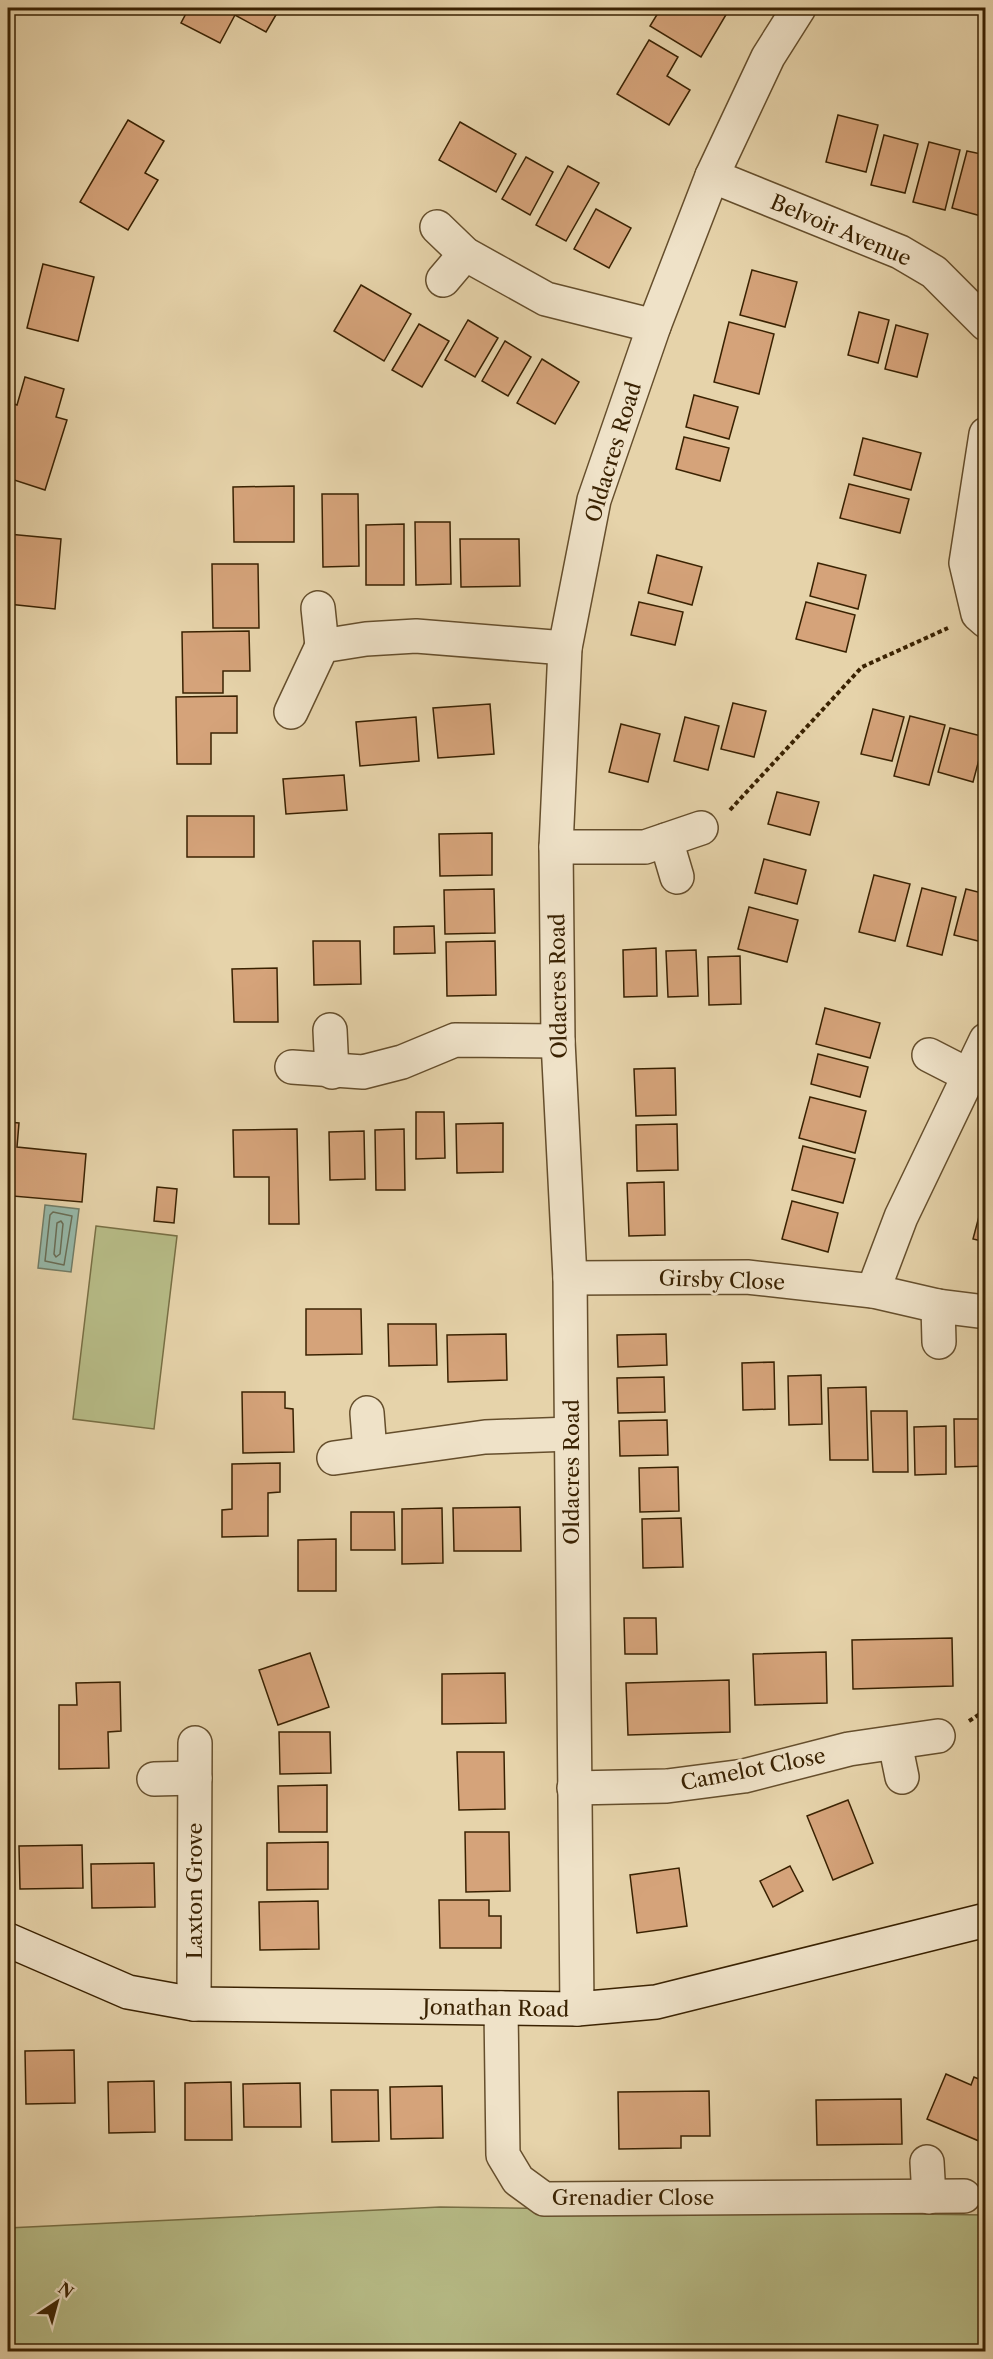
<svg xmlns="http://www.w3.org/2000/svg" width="993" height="2359" viewBox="0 0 993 2359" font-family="'Libre Caslon Text',serif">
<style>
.green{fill:#b7bc87;stroke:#786f44;stroke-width:1.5}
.water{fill:#96b8a9;stroke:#717c66;stroke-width:1.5}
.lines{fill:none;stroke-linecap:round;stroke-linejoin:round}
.shore{stroke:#686d56;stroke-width:1.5}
.building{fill:#d5a37a;stroke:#3a2202;stroke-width:1.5}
.street-casing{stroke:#654e2c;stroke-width:36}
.secondary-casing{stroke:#3a2202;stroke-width:36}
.path{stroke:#3a2202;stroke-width:4;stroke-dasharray:4.5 3;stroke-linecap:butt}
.street{stroke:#efe2c8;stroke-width:33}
.secondary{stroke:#efe2c8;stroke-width:33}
.labels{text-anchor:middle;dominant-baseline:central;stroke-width:6;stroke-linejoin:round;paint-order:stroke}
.street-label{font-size:21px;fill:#3a2202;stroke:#efe2c8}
</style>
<rect width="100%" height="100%" fill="#e6d3aa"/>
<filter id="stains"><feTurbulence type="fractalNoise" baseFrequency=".00333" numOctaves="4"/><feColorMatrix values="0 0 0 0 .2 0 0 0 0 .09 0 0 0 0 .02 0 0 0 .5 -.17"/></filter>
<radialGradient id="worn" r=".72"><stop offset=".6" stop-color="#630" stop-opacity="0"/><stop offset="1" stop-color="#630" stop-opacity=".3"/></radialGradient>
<g class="green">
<polygon points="96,1226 177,1236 154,1429 73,1419"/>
<polygon points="440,2207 985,2215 985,2351 8,2352 8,2228"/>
</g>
<polygon class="water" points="45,1205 79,1209 71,1272 38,1268"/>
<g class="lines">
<g class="shore">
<polygon points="53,1212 72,1216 64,1265 45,1261 50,1215"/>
<polygon points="61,1221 63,1224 60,1254 56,1257 54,1254 57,1223"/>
</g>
</g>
<g class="building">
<polygon points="189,8 280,8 266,32 235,15 220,43 181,23"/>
<polygon points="661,8 730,8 701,57 650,26"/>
<polygon points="649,40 678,57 667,76 690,90 669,125 617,94"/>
<polygon points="838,115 878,125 866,172 826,162"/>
<polygon points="128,120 164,141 145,173 158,180 128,230 80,202"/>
<polygon points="460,122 516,154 496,192 439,160"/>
<polygon points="884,135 918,144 905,193 871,185"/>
<polygon points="929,142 960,150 945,210 913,202"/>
<polygon points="967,151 986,155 986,198 981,216 952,208"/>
<polygon points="526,157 553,172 530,215 502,199"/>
<polygon points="568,166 599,183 566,241 536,225"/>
<polygon points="596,209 631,228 609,268 574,249"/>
<polygon points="43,264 94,277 78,341 27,328"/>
<polygon points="752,270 797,282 785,327 740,315"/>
<polygon points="361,285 411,314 384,361 334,331"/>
<polygon points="859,312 889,320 878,363 848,355"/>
<polygon points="468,320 498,338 475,377 445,360"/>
<polygon points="729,322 774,334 759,394 714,382"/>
<polygon points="419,324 449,341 422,387 392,370"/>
<polygon points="896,325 928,334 917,377 885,369"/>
<polygon points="505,341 531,357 508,396 482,381"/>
<polygon points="542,359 579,382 555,424 517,403"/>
<polygon points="25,377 64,389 56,417 67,420 45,490 8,478 8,402 17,405"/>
<polygon points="694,395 738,407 729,439 686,427"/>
<polygon points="684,437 729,448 720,481 676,469"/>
<polygon points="863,438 921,453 911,490 854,475"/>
<polygon points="849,484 909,499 900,533 840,518"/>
<polygon points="294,486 294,542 234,542 233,487"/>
<polygon points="322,494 358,494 359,566 323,567"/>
<polygon points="415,522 450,522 451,584 416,585"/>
<polygon points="404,524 404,585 366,585 366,525"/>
<polygon points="8,534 61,539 55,609 8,604"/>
<polygon points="460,539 519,539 520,586 461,587"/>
<polygon points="657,555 702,567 692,605 648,593"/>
<polygon points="818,563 866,575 858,609 810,596"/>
<polygon points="212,564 258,564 259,628 213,628"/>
<polygon points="639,602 683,612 675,645 631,635"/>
<polygon points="806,602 855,615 846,652 796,639"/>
<polygon points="249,631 250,671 223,671 223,693 183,693 182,632"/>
<polygon points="237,696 237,733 211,733 211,764 177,764 176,697"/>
<polygon points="733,703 766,711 754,757 721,749"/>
<polygon points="490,704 494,754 438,758 433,708"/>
<polygon points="873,709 904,717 892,761 861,754"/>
<polygon points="910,716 945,725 929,785 894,776"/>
<polygon points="416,717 419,761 360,766 356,722"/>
<polygon points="685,717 719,726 708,770 674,761"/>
<polygon points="621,724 660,734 648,782 609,772"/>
<polygon points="950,728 985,737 973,782 938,772"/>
<polygon points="344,775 347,810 286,814 283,779"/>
<polygon points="777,792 819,802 810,835 768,824"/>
<rect x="187" y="816" width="67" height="41"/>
<polygon points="492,833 492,875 440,876 439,834"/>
<polygon points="764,859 806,870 797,904 755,893"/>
<polygon points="874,875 910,884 895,941 859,932"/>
<polygon points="922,888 956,897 942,955 907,946"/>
<polygon points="494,889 495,933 445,934 444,890"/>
<polygon points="966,889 986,894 986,943 954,935"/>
<polygon points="749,907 798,920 787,962 738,949"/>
<polygon points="434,926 435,953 394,954 394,927"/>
<polygon points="313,941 360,941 361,984 314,985"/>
<polygon points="495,941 496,995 447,996 446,942"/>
<polygon points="656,948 657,996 624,997 623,950"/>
<polygon points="696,950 698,996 668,997 666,951"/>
<polygon points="740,956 741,1004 709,1005 708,957"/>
<polygon points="277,968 278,1022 234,1022 232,969"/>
<polygon points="825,1008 880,1023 870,1058 816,1044"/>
<polygon points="818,1054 868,1067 860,1097 811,1084"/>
<polygon points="675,1068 676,1115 636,1116 634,1069"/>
<polygon points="810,1097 866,1111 855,1153 799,1138"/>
<polygon points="416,1112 444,1112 445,1158 416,1159"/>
<polygon points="8,1122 19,1123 17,1147 86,1154 82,1202 13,1196 8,1252"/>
<polygon points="503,1123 503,1172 457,1173 456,1124"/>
<polygon points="677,1124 678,1170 637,1171 636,1125"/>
<polygon points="297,1129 299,1224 269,1224 269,1177 234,1177 233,1130"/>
<polygon points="404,1129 405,1190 376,1190 375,1130"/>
<polygon points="364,1131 365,1179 330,1180 329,1132"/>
<polygon points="803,1146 855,1159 843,1203 792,1190"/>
<polygon points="664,1182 665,1235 629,1236 627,1183"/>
<polygon points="157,1187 177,1189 174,1223 154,1221"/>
<polygon points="792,1201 838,1213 828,1252 782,1239"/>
<polygon points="982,1205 986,1205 986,1242 973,1239"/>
<polygon points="306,1309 361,1309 362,1354 306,1355"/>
<polygon points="388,1324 436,1324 437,1365 389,1366"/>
<polygon points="506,1334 507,1380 448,1382 447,1335"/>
<polygon points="666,1334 667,1365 618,1367 617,1335"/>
<polygon points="774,1362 775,1409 743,1410 742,1363"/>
<polygon points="821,1375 822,1424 789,1425 788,1376"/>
<polygon points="664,1377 665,1412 618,1413 617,1378"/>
<polygon points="866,1387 868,1460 830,1460 828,1388"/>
<polygon points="242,1392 285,1392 285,1408 293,1409 294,1452 243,1453"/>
<polygon points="871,1411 907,1411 908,1472 873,1472"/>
<polygon points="954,1419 986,1419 986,1466 955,1467"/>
<polygon points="667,1420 668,1455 620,1456 619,1421"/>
<polygon points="946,1426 946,1474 915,1475 914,1427"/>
<polygon points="280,1463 280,1492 268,1493 268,1536 222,1537 222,1510 232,1509 232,1464"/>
<polygon points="678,1467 679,1511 640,1512 639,1468"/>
<polygon points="520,1507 521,1551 454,1551 453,1508"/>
<polygon points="442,1508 443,1563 402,1564 402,1509"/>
<polygon points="351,1512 394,1512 395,1550 351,1550"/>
<polygon points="681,1518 683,1567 643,1568 642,1519"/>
<polygon points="336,1539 336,1591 298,1591 298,1540"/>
<polygon points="624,1618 656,1618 657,1654 625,1654"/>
<polygon points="952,1638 953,1686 853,1689 852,1640"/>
<polygon points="826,1652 827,1703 755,1705 753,1654"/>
<polygon points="310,1653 329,1707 278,1725 259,1670"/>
<polygon points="505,1673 506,1723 442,1724 442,1674"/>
<polygon points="729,1680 730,1732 628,1735 626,1683"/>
<polygon points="120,1682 121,1731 108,1732 109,1768 59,1769 59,1705 77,1705 76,1683"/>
<polygon points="279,1732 330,1732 331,1773 280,1774"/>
<polygon points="457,1752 504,1752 505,1809 459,1810"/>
<polygon points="327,1785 327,1832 279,1832 278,1786"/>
<polygon points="848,1800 873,1863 833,1880 807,1816"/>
<polygon points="465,1832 509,1832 510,1891 466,1892"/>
<polygon points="328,1842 328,1889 267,1890 267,1843"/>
<polygon points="82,1845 83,1888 20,1889 19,1846"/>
<polygon points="154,1863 155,1907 92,1908 91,1864"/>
<polygon points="790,1866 803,1891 773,1907 760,1881"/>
<polygon points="679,1868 687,1926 637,1933 630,1875"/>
<polygon points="439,1900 489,1900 489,1916 501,1916 501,1948 440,1948"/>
<polygon points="318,1901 319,1949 260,1950 259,1902"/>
<polygon points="74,2050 75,2103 26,2104 25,2051"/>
<polygon points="946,2074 971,2085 974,2077 986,2082 986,2144 927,2119"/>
<polygon points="154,2081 155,2132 109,2133 108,2082"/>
<polygon points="231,2082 232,2140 185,2140 185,2083"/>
<polygon points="300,2083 301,2127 244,2127 243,2084"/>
<polygon points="442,2086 443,2138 391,2139 390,2087"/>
<polygon points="331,2090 378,2090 379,2141 332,2142"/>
<polygon points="709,2091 710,2136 681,2136 681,2148 619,2149 618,2092"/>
<polygon points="901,2099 902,2144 817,2145 816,2100"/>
</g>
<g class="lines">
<defs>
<g id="street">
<polyline points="712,176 900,252 934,272 986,324"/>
<polyline points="437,227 465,254 546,299 654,326"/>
<polyline points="443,280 465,254"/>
<polyline points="986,434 966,563 978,614 986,621"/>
<polyline points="318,608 322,646"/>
<polyline points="291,712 322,646 366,639 416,636 565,648"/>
<polyline points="666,840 677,877"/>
<polyline points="556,847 645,847 701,828"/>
<polyline points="330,1030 332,1072"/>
<polyline points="929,1055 968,1075"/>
<polyline points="292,1067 363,1072 402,1062 455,1040 558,1041"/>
<polyline points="570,1278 747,1277 873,1291 938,1306 986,1312"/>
<polyline points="873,1291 901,1217 986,1040"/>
<polyline points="938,1306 939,1342"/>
<polyline points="367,1413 370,1452"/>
<polyline points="334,1458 485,1437 571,1434"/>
<polyline points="895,1743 902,1777"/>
<polyline points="154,1779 195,1778"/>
<polyline points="574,1788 667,1786 744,1776 849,1749 938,1736"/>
<polyline points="194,2004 195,1743"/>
<polyline points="501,2008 503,2155 518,2180 544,2199 964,2196"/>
<polyline points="577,2009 570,1278 558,1041 556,847 565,648 594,500 654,326 712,176 768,57 799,8"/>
<polyline points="927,2162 929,2197"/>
</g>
<polyline id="secondary" points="8,1940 128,1992 194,2004 577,2009 656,2002 986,1920"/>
</defs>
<use href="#street" class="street-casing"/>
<use href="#secondary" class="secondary-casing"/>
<g class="path">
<polyline points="730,810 862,667 948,628"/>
<polyline points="969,1721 986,1710"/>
</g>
<use href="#street" class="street"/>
<use href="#secondary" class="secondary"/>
</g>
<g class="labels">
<g class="street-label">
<text transform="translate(841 230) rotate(23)">Belvoir Avenue</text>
<text transform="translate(613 452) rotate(-73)">Oldacres Road</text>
<text transform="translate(558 986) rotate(-91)">Oldacres Road</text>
<text transform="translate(722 1280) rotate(2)">Girsby Close</text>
<text transform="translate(571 1472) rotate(-90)">Oldacres Road</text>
<text transform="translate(753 1769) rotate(-11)">Camelot Close</text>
<text transform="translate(194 1891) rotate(-90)">Laxton Grove</text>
<text transform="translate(496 2008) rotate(1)">Jonathan Road</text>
<text x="633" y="2197">Grenadier Close</text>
</g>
</g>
<rect width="993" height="2359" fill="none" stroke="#e6d3aa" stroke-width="30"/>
<rect x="9" y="9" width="975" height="2341" fill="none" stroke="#3a2202" stroke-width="3"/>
<rect x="15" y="15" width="963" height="2329" fill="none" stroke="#3a2202" stroke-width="1.5"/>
<g transform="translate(57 2302) rotate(36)" stroke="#efe2c8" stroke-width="4.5" paint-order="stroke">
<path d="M0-4.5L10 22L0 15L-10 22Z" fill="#3a2202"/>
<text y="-9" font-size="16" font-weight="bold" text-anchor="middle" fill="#3a2202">N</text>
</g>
<rect width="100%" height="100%" filter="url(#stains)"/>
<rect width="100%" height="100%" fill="url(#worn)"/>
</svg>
